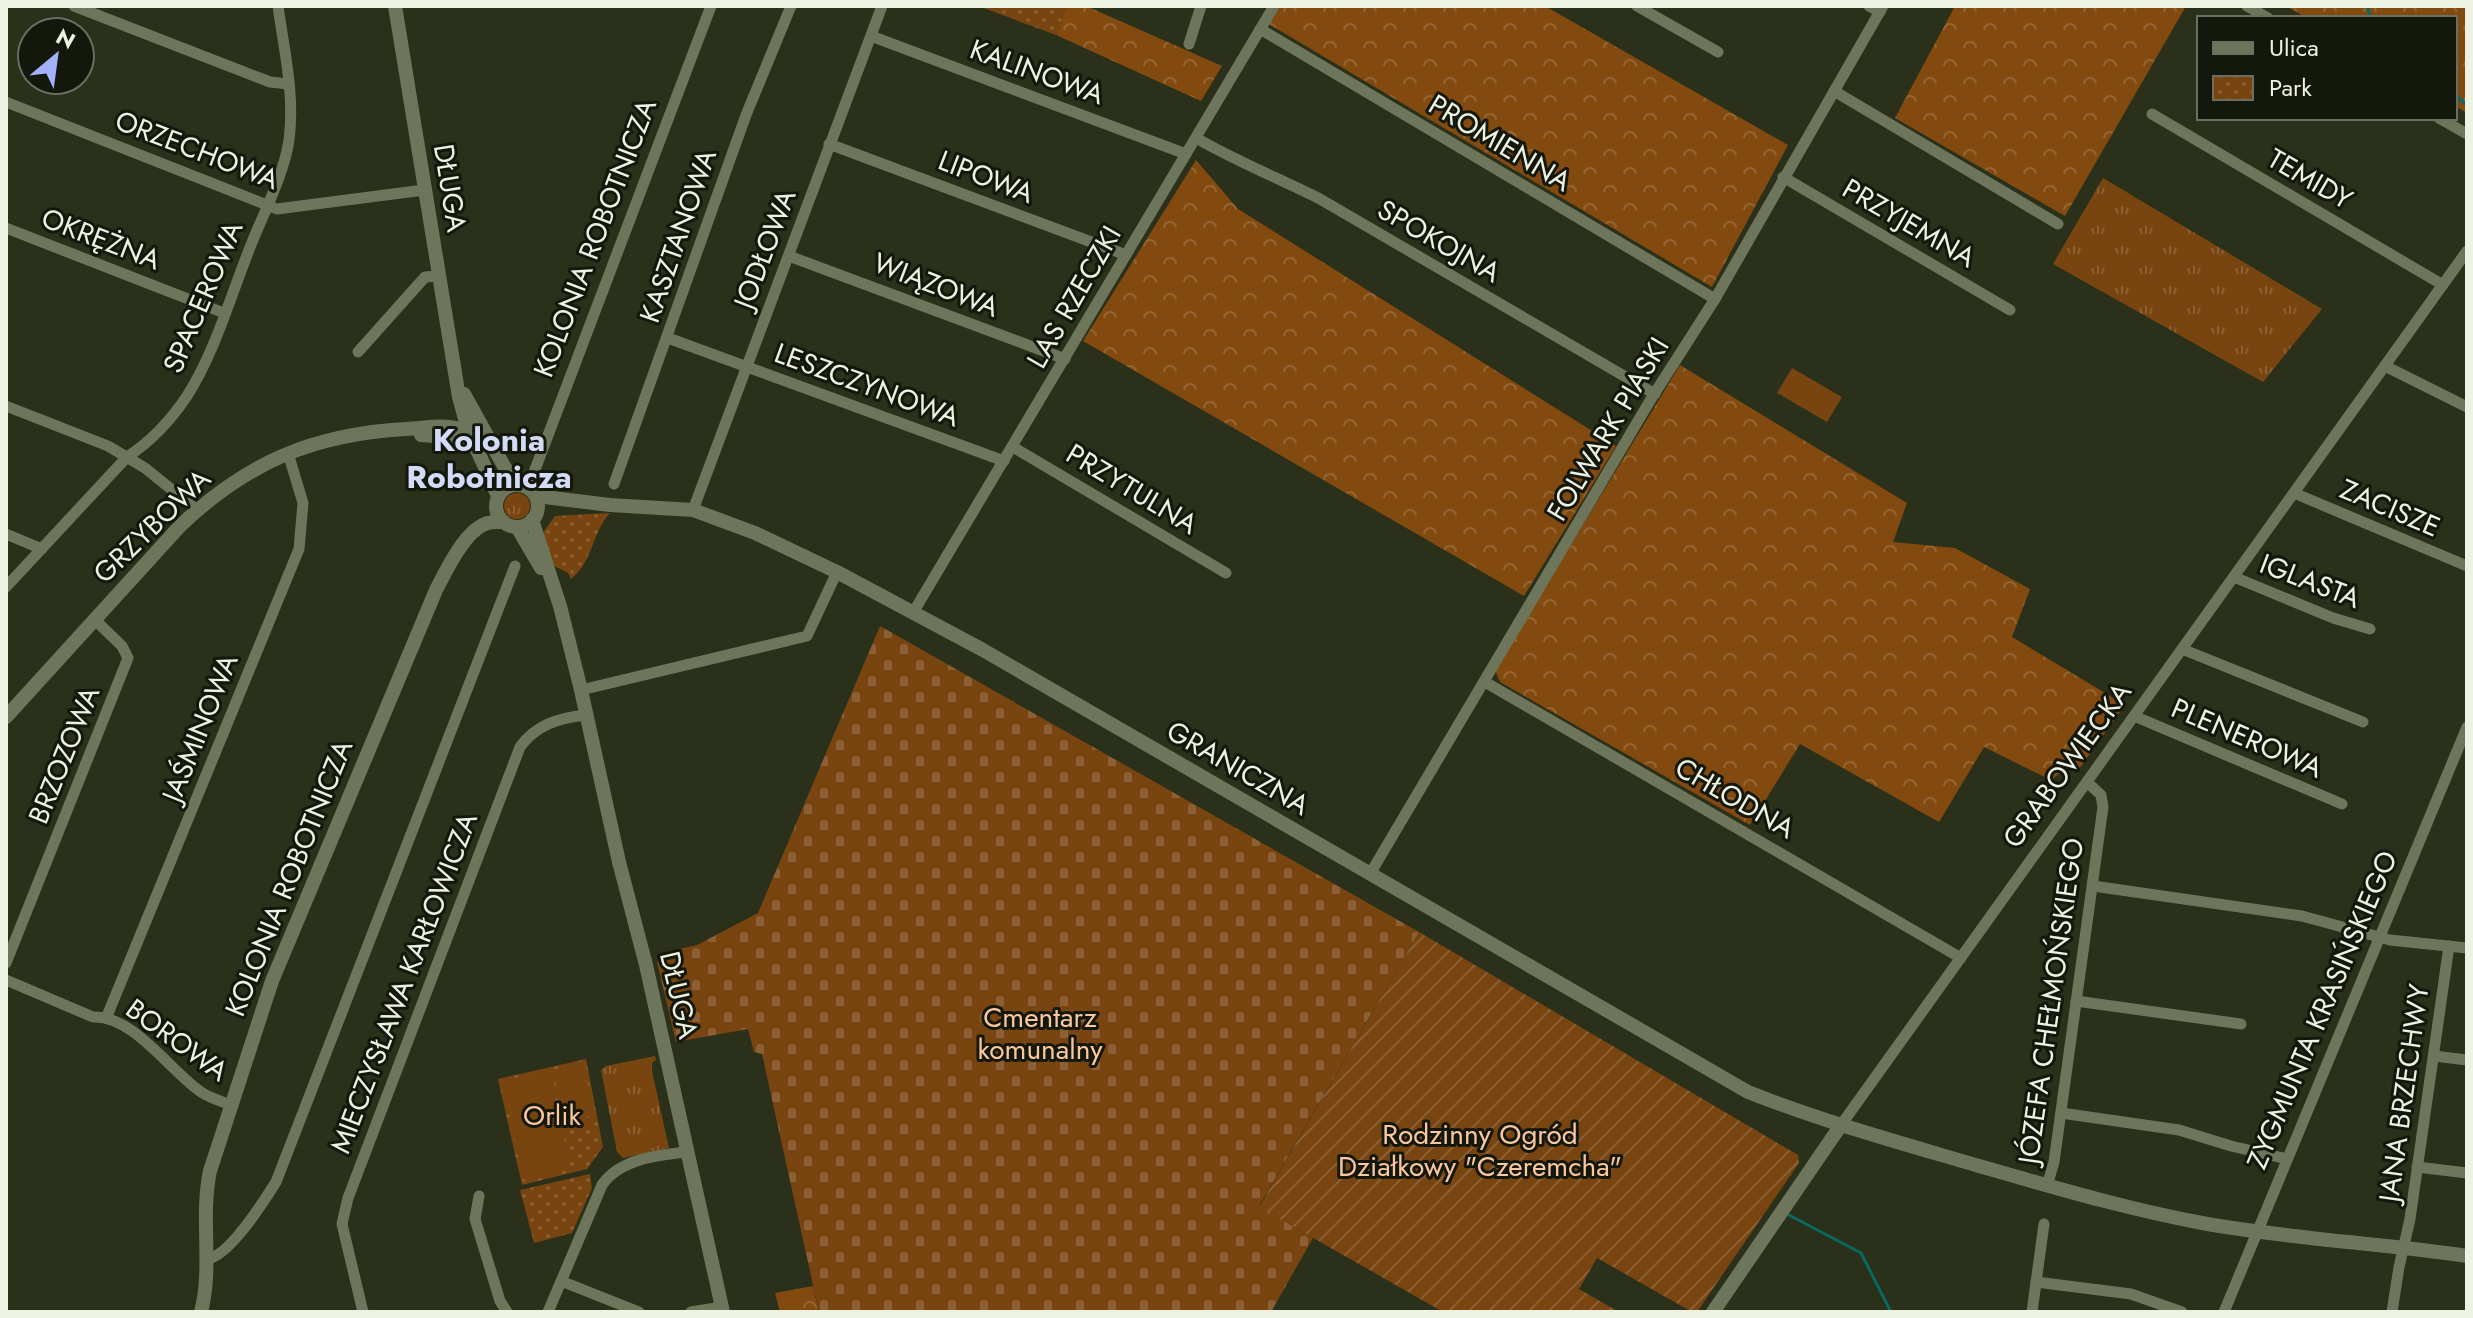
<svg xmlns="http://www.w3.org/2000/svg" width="2473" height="1318" viewBox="0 0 2473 1318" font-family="Jost,sans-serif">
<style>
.grass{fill:url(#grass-tufts)}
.forest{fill:url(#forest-crowns)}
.cemetery{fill:url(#cemetery-stones)}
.park{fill:url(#park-dots)}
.garden{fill:url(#garden-furrows)}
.pitch{fill:#784511}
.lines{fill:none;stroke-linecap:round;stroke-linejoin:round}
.stream{stroke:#07695f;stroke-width:3}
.street{stroke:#6d755b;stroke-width:11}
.secondary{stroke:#6d755b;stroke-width:14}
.labels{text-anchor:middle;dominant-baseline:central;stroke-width:6;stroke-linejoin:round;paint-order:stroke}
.street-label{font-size:28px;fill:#edf2e3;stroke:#14170c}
.park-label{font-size:28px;fill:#fac79e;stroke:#14170c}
.quarter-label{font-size:32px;font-weight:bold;fill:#d4daf7;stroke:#14170c}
</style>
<defs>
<pattern id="grass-tufts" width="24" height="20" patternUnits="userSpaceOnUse" patternTransform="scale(2)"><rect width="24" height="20" fill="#784511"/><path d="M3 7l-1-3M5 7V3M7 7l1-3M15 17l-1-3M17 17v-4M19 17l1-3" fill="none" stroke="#8c6034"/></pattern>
<pattern id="forest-crowns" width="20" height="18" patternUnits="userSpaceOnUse" patternTransform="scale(2)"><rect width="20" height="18" fill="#834a10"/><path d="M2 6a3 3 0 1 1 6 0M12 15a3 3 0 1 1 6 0" fill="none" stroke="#956533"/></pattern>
<pattern id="cemetery-stones" width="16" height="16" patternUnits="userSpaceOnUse" patternTransform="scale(2)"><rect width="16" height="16" fill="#784511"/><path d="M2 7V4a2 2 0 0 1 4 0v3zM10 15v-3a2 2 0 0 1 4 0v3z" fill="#8c6034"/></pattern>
<pattern id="park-dots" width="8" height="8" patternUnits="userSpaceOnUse" patternTransform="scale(2)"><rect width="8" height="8" fill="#784511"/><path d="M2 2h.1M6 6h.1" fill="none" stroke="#8c6034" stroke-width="1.8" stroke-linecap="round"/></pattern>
<pattern id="garden-furrows" width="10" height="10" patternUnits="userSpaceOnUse" patternTransform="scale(2)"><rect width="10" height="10" fill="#784511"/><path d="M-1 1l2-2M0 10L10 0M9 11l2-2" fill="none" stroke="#8c6034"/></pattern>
</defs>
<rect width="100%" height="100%" fill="#2a3019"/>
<g class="grass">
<polygon points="2103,178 2322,309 2263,382 2053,264"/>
<circle cx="517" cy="506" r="13"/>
<polygon points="655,1056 656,1060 652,1063 652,1071 669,1148 623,1158 617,1152 601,1070 606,1066"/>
</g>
<g class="forest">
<polygon points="1067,6 1086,6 1222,66 1201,101 1056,35"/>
<polygon points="1278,6 1545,6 1788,145 1712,287 1267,23"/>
<polygon points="1955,6 2186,6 2065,216 1895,118"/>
<polygon points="2286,6 2467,6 2467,113 2455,106 2455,18 2307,18"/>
<polygon points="1196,160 1238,209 1616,446 1524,596 1083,341"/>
<polygon points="1680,365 1907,503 1893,542 1955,548 2030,589 2012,637 2125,705 2079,769 2069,766 2051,780 1984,747 1939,822 1800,744 1750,825 1500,682 1495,670"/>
<polygon points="813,1286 819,1312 780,1312 775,1293"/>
</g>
<polygon class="cemetery" points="880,626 1419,932 1259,1206 1313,1238 1271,1312 819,1312 762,1054 754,1052 748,1029 676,1042 657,962 666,952 697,945 758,913"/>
<g class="park">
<polygon points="978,6 1067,6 1056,35"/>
<path d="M610 513C592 532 593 562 571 579L568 573 554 566 542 534 555 516Z"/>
<polygon points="586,1059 603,1147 587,1169 522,1185 498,1079"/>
<polygon points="590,1174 592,1188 572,1233 534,1243 520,1190"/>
</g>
<polygon class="garden" points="1419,932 1798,1155 1799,1163 1697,1312 1692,1312 1597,1258 1579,1289 1619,1312 1443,1312 1259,1207"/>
<g class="pitch">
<polygon points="1792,368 1842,397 1827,422 1777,393"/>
<polygon points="583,1063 595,1115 565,1122 553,1070"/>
<polygon points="549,1071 571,1169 524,1180 502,1081"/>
</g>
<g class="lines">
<g class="stream">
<polyline points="2367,6 2371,18"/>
<polyline points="2455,95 2467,105"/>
<polyline points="1789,1215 1861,1253 1891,1312"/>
</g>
<g class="street">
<polyline points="74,6 270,82 289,84"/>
<polyline points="1637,6 1718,52"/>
<polyline points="1869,6 1880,12"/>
<polyline points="2247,6 2268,18"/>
<polyline points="1260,29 1715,299"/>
<polyline points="871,36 1186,154"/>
<polyline points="1189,44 1201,6"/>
<polyline points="1834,91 2058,224"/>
<polyline points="6,102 277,209 424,190"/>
<polyline points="2152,114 2443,285"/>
<polyline points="2439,118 2467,134"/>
<path d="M1196 138C1236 161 1278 178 1320 199L1655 394"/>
<polyline points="829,144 1126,255"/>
<polyline points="1783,177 2010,310"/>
<polyline points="6,228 224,313"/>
<polyline points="789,256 1065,359"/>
<polyline points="668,338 1004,461"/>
<polyline points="358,352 425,277 438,276"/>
<polyline points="2385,366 2467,407"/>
<polyline points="6,406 108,446 145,468 197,510"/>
<polyline points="1013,447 1226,573"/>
<polyline points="614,484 746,115 791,6"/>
<polyline points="528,488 711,6"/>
<polyline points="2294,493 2467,566"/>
<polyline points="693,510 882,6"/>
<polyline points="6,534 42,549"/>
<polyline points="2234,577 2333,618 2370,629"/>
<path d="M6 587 127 457C150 442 171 420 187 396 215 352 230 298 249 250 262 216 284 175 289 140 295 95 284 50 278 6"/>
<polyline points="914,611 1274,6"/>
<polyline points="2182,649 2363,722"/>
<polyline points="1485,682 1961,958"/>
<polyline points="581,690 807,636 837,572"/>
<polyline points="2134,716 2342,804"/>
<polyline points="1370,874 1651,399 1715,299 1883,6"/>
<polyline points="2093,886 2302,916 2390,940 2467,948"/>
<polyline points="6,963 128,658 122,646 94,619"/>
<path d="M6 980 93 1017C133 1015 169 1070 201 1092 210 1098 220 1101 231 1105"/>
<polyline points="2076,1001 2241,1024"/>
<polyline points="107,1016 299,549 303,503 288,453"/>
<polyline points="2434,1056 2467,1060"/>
<polyline points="2061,1113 2179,1130 2231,1146 2287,1159"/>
<polyline points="1841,1125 2467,251"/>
<polyline points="2417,1167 2467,1173"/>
<polyline points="2047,1186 2054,1162 2103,807 2101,795 2087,782"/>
<polyline points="479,1196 475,1219 500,1301 507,1312"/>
<path d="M207 1259C229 1257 264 1201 276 1182L515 566"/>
<polyline points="561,1281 639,1312"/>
<polyline points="2036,1282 2131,1294 2182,1312"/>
<path d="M363 1312 342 1224 348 1198 520 747C536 725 558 718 586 715"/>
<path d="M548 1312 602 1185C620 1159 657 1155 687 1152"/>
<polyline points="691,1312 722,1307"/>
<polyline points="2032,1312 2044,1224"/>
<polyline points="2224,1312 2467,727"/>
<polyline points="2392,1312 2399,1267 2410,1219 2449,946"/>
</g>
<g class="secondary">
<polyline points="395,6 459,397 468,430 498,496"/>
<polyline points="464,394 514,484"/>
<polyline points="421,435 460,438 475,445"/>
<circle cx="517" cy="506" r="21"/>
<path d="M536 496 610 505 693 510 755 533 837 572 983 650 1748 1092C1824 1122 1901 1143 1979 1166 2053 1187 2126 1209 2202 1223 2290 1239 2379 1243 2467 1256"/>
<polyline points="532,520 560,606 581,690 619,862 646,965 723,1312"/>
<polyline points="517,527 541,568"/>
<path d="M6 717 180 526C247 462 314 434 406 429 449 426 456 421 493 447"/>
<path d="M201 1312C213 1266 200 1218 210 1171L272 981 436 590C446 571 464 532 485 524 491 521 497 522 504 522"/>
<polyline points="1713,1312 1841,1125"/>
</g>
</g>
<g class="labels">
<g class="street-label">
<text transform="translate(1037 72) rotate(20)">KALINOWA</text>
<text transform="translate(1500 143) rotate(31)">PROMIENNA</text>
<text transform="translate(197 150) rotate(21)">ORZECHOWA</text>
<text transform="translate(986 177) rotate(21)">LIPOWA</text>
<text transform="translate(2310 179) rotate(30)">TEMIDY</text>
<text transform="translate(450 188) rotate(81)">DŁUGA</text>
<text transform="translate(1909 223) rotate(30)">PRZYJEMNA</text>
<text transform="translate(678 236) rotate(-71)">KASZTANOWA</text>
<text transform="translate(595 238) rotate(-69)">KOLONIA ROBOTNICZA</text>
<text transform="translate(101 239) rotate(21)">OKRĘŻNA</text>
<text transform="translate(1439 241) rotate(30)">SPOKOJNA</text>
<text transform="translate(765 249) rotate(-69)">JODŁOWA</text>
<text transform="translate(936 285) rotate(21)">WIĄZOWA</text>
<text transform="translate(203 297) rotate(-67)">SPACEROWA</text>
<text transform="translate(1074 297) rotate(-60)">LAS RZECZKI</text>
<text transform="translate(867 385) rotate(20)">LESZCZYNOWA</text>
<text transform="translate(1608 429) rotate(-59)">FOLWARK PIASKI</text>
<text transform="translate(1132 489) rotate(31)">PRZYTULNA</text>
<text transform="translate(2390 508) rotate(23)">ZACISZE</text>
<text transform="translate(152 526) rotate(-44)">GRZYBOWA</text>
<text transform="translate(2310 581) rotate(21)">IGLASTA</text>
<text transform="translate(200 728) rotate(-68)">JAŚMINOWA</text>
<text transform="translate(2247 738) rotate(23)">PLENEROWA</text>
<text transform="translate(64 755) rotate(-68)">BRZOZOWA</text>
<text transform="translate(2067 765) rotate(-54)">GRABOWIECKA</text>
<text transform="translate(1238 768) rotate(30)">GRANICZNA</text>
<text transform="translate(1735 798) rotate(30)">CHŁODNA</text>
<text transform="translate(289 878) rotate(-68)">KOLONIA ROBOTNICZA</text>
<text transform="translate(404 983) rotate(-69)">MIECZYSŁAWA KARŁOWICZA</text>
<text transform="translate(679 995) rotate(77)">DŁUGA</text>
<text transform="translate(2051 1001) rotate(-82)">JÓZEFA CHEŁMOŃSKIEGO</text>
<text transform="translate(2322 1010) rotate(-67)">ZYGMUNTA KRASIŃSKIEGO</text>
<text transform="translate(177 1040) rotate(36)">BOROWA</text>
<text transform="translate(2404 1093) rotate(-82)">JANA BRZECHWY</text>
</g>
<g class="park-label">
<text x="1040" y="1017">Cmentarz<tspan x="1040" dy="32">komunalny</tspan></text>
<text x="552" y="1115">Orlik</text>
<text x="1480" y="1134">Rodzinny Ogród<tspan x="1480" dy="32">Działkowy "Czeremcha"</tspan></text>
</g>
<g class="quarter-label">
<text x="489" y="440">Kolonia<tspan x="489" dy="37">Robotnicza</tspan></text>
</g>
</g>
<rect width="2473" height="1318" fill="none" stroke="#edf2e3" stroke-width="16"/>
<rect x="2197" y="16" width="260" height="104" fill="#14170c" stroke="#6b6f62" stroke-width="2"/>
<rect x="2213" y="42" width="40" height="12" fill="#6d755b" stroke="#6b6f62" stroke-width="2"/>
<text x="2269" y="56" font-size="24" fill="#edf2e3">Ulica</text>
<rect x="2213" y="76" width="40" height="24" fill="url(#park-dots)" stroke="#6b6f62" stroke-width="2"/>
<text x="2269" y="96" font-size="24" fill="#edf2e3">Park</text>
<g transform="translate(56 56) rotate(29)"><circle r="38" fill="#14170c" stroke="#6b6f62" stroke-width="2"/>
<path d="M0-6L14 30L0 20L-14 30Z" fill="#a4b2fc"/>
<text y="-12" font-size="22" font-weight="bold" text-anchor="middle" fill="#edf2e3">N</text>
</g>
</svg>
